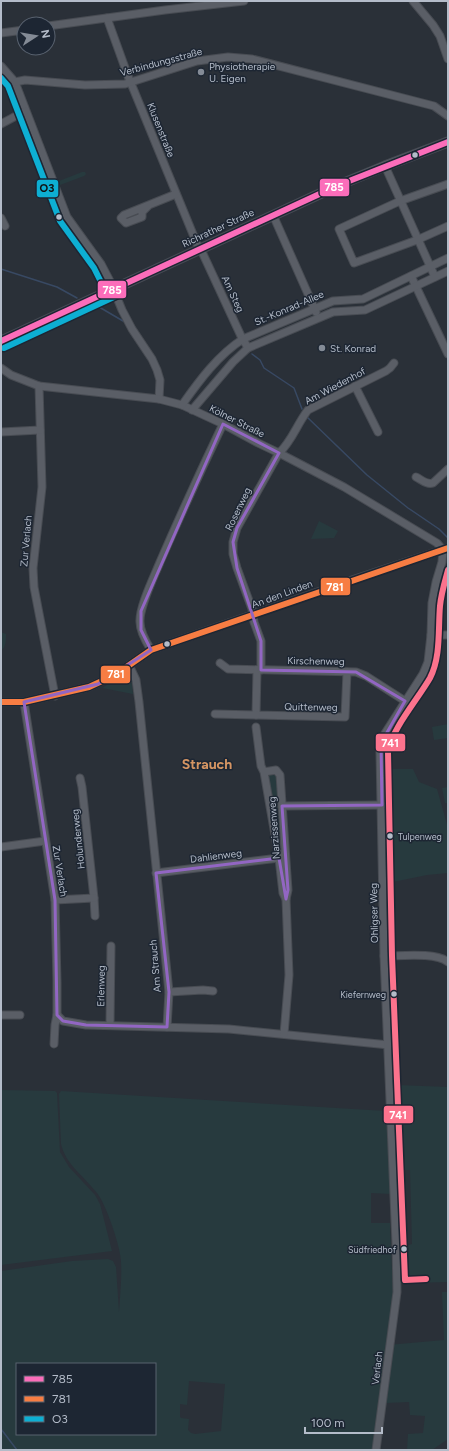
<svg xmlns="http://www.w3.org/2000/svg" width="449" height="1451" viewBox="0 0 449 1451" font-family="Figtree,sans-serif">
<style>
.green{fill:#273a3e;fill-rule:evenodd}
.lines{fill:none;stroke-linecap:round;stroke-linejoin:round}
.stream{stroke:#384963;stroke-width:1.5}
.minor-casing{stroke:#484c53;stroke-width:9}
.major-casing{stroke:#484c55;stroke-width:11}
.minor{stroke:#5a5e66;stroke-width:7}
.major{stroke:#5c6168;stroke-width:9}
.bus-1-casing{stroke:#1d2633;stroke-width:9}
.bus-2-casing{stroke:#1d2633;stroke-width:9}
.bus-3-casing{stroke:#1d2633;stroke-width:9}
.bus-4-casing{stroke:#1d2633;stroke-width:9}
.bus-1{stroke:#fb6dba;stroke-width:6}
.bus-2{stroke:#f77d43;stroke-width:6}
.bus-3{stroke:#0dafd3;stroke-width:6}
.bus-4{stroke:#fc738d;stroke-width:6}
.marked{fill:none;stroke:#9266c3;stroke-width:3;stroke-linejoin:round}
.poi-dot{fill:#848b96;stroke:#1d2633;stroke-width:1.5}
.bus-dot{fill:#b4bcc9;stroke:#1d2633;stroke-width:1.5}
.labels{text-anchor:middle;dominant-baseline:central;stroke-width:3;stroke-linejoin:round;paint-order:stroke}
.bus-label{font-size:9px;fill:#b4bcc9;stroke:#1d2633;text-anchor:end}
.street-label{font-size:10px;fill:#b4bcc9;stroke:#1d2633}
.poi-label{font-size:10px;fill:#b4bcc9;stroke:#1d2633;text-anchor:start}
.district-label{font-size:14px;font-weight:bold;fill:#d59563;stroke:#1d2633}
.line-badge{stroke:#1d2633;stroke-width:1.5}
.badge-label{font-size:11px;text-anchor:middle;font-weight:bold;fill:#fff}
.pale-badge-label{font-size:11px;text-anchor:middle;font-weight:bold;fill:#111}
</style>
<rect width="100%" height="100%" fill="#2a3038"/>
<g class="green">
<polygon points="82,172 85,172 86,174 84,176 60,185 59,181"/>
<polygon points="319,521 338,531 334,538 311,539"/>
<path d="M1 632 6 634C6 640 6 647 1 651Z"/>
<polygon points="127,674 131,677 133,694 102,688 124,675"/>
<polygon points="448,724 448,738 434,740 432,727"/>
<polygon points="386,769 413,769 419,782 437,789 448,828 448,873 427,875 388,883"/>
<polygon points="272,774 277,776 286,889 268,777"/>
<polygon points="448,787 448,803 445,803 442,788"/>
<polygon points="397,1085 448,1087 448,1282 410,1283 402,1276 402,1247 412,1244 410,1170 401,1170"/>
<polygon points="1,1090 55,1091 57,1093 60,1152 69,1167 95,1195 100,1204 112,1251 1,1265"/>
<path d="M61 1091 386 1111 391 1194 371 1193V1223H390L393 1294 388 1345 444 1340 442 1292H448V1439L432 1450H407L408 1434 423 1433 425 1416 410 1415 409 1402 386 1403 380 1450H1V1271L72 1261 108 1259 113 1261 116 1267 119 1312C120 1295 122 1279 121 1262 121 1248 106 1204 97 1193 84 1176 66 1165 61 1144L59 1094ZM17 1364H155V1434H17ZM189 1381 225 1384 221 1431 195 1434 191 1433 188 1430 189 1419 181 1418 180 1417V1404L187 1405Z"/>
</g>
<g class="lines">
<g class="stream">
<polyline points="1,269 57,287 77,298"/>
<polyline points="94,304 123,321"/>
<polyline points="252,354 260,360 264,368 294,388 302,409"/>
<polyline points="307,417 367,475 408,508 439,529 448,538"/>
<polyline points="1,1429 17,1450"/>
</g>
<defs>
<g id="minor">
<polyline points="413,1 433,25 440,36 448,59"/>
<polyline points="107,18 128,76 197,244 203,254 241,336 248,348"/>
<polyline points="48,26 165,10 244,1"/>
<polyline points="1,33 24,30"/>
<polyline points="1,66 15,82 67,217 101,264 111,283 122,310 132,329 152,359 157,370 160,380 159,399"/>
<polyline points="15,82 25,80 85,85 125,84 197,61 228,57 252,59 434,106 448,116"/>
<polyline points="1,124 25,111"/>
<polyline points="385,166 435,277"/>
<polyline points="448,184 400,201 339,229 354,263 417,240 448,226"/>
<polyline points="148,206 142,212 142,217 126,223 121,218 124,215 176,194"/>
<polyline points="273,215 316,312"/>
<polyline points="1,218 5,226"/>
<polyline points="411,276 448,354"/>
<polyline points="1,368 11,375 39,386 159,399 182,405 223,424 258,443 279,453 344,487 437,543 443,550"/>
<polyline points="39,386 42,487 33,568 34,587 38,608 55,696"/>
<polyline points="355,386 378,432"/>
<path d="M182 405C199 381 218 355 243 339L333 301 363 299 448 258"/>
<polyline points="192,410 233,362 248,348 333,312 365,310 448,271"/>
<polyline points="1,432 40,430"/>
<path d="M416 477C422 480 427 485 433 483L448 469"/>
<polyline points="431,635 448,635"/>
<path d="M151 650C146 642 140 632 140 622 139 607 154 577 160 562 180 516 201 470 223 424"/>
<polyline points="220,663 228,669 356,672 366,676 405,701"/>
<polyline points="129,665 136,680 139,702 169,992 167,1027"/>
<polyline points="257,670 256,715 345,717 347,672"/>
<path d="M261 670V641L254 622 252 609 237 568 233 554V542L237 528 279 453C292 441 297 424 308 410L386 371 390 368 394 363"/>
<polyline points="1,702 24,702 89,687 115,675 151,650 355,579 448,548"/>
<polyline points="24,702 55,900 57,982 57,1015 55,1025 54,1044"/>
<polyline points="215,714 256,715"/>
<polyline points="256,727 261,766 264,772 279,858 283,893 286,899 288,890 280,775 276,770 264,772"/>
<polyline points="80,778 82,787 94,898 95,916"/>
<polyline points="282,806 382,805"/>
<polyline points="1,847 45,841"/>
<polyline points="156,873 279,858"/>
<polyline points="55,900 94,898"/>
<path d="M384 956C401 956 436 952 448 962"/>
<polyline points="169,992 203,990 213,991"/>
<polyline points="1,1015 20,1015"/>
<polyline points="57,1015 63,1021 86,1025 229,1029 389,1045"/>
<polyline points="110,1025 111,946"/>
<polyline points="284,1034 289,975 286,899"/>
<polyline points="376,1450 397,1292 396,1244 384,956 380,752 381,743 384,735 423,674 428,662 431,635 432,603 436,582 442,562 443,550"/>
</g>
<polyline id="major" points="1,341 339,185 385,166 448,142"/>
</defs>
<use href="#minor" class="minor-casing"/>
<use href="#major" class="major-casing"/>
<use href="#minor" class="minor"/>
<use href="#major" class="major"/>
<defs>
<polyline id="bus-1" points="1,341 339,185 448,142"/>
<polyline id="bus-2" points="1,702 24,702 89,687 115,675 151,650 448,548"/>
<g id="bus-3">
<polyline points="1,78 8,86 60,221 94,268 106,292"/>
<polyline points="4,348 116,296"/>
</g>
<path id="bus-4" d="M426 1279 405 1280 392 956 388 752C391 730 418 699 430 678 441 657 438 629 440 606 441 594 445 581 448 570"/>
</defs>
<use href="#bus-1" class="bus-1-casing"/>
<use href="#bus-2" class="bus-2-casing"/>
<use href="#bus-3" class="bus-3-casing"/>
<use href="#bus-4" class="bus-4-casing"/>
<use href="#bus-1" class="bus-1"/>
<use href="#bus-2" class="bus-2"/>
<use href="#bus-3" class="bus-3"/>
<use href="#bus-4" class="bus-4"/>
</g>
<path class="marked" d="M223 424 279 453 237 528 233 542 237 568 261 641V670L356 672 405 701 381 743 382 805 282 806 288 890 286 899 279 858 156 873 169 992 167 1027 86 1025 63 1021 57 1015 55 900 24 702 98 684 151 650 141 630V611Z"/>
<g class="poi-dot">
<circle cx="201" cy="72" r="4"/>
<circle cx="322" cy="348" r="4"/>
</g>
<g class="bus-dot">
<circle cx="415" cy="155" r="3.5"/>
<circle cx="59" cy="217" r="3.5"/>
<circle cx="167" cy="644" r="3.5"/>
<circle cx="390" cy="836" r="3.5"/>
<circle cx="394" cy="994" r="3.5"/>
<circle cx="404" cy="1249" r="3.5"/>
</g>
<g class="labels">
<g class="bus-label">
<text x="398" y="836" text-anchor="start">Tulpenweg</text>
<text x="386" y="994">Kiefernweg</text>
<text x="396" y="1249">Südfriedhof</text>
</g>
<g class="street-label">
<text transform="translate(161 62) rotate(-15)">Verbindungsstraße</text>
<text transform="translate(161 130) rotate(68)">Klusenstraße</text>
<text transform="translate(218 228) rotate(-25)">Richrather Straße</text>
<text transform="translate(233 294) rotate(65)">Am Steg</text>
<text transform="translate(289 308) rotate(-23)">St.-Konrad-Allee</text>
<text transform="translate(335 386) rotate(-28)">Am Wiedenhof</text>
<text transform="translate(237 421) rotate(27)">Kölner Straße</text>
<text transform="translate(238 509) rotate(-64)">Rosenweg</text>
<text transform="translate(26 541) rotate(-85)">Zur Verlach</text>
<text transform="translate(282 594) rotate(-20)">An den Linden</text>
<text transform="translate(316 661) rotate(1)">Kirschenweg</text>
<text transform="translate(311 707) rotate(1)">Quittenweg</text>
<text transform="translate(274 828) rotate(-94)">Narzissenweg</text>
<text transform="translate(78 839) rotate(-96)">Holunderweg</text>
<text transform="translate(216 856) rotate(-7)">Dahlienweg</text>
<text transform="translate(60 871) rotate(81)">Zur Verlach</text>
<text transform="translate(374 913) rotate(-91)">Ohligser Weg</text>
<text transform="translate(155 966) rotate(-95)">Am Strauch</text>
<text transform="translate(101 986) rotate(-89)">Erlenweg</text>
<text transform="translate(377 1368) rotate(-83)">Verlach</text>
</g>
<g class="poi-label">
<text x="209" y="66">Physiotherapie<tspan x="209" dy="12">U. Eigen</tspan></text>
<text x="330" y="348">St. Konrad</text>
</g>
<g class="district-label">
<text x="207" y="764">Strauch</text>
</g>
</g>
<g class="line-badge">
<rect x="319" y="178" width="31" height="19" rx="4" fill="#fb6dba"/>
<rect x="36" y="179" width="23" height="19" rx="4" fill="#0dafd3"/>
<rect x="97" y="280" width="30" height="19" rx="4" fill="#fb6dba"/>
<rect x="320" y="577" width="31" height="19" rx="4" fill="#f77d43"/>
<rect x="100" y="665" width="31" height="19" rx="4" fill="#f77d43"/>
<rect x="375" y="733" width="31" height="19" rx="4" fill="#fc738d"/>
<rect x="383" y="1105" width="31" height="19" rx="4" fill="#fc738d"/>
</g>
<g class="badge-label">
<text x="334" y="191">785</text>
<text x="112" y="294">785</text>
<text x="335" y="591">781</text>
<text x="116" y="678">781</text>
<text x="390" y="747">741</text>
<text x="398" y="1119">741</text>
</g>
<g class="pale-badge-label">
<text x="47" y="192">O3</text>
</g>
<rect width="449" height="1451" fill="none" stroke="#b4bcc9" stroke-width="4"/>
<rect x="16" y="1363" width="140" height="72" fill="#1d2633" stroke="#59626f"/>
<rect x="24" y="1376" width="20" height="6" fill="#fb6dba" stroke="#59626f"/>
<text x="52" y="1383" font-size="12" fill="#b4bcc9">785</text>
<rect x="24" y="1396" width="20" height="6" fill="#f77d43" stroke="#59626f"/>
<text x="52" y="1403" font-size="12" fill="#b4bcc9">781</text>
<rect x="24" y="1416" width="20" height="6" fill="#0dafd3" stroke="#59626f"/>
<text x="52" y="1423" font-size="12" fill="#b4bcc9">O3</text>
<g transform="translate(36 36) rotate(78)"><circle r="19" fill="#1d2633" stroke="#59626f"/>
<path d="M0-3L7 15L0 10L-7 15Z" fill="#848b96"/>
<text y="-6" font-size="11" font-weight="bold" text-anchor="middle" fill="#b4bcc9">N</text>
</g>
<path d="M305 1427v6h77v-6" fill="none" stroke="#b4bcc9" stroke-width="2"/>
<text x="311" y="1427" font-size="12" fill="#b4bcc9" stroke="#1d2633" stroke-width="3" paint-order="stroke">100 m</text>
</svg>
